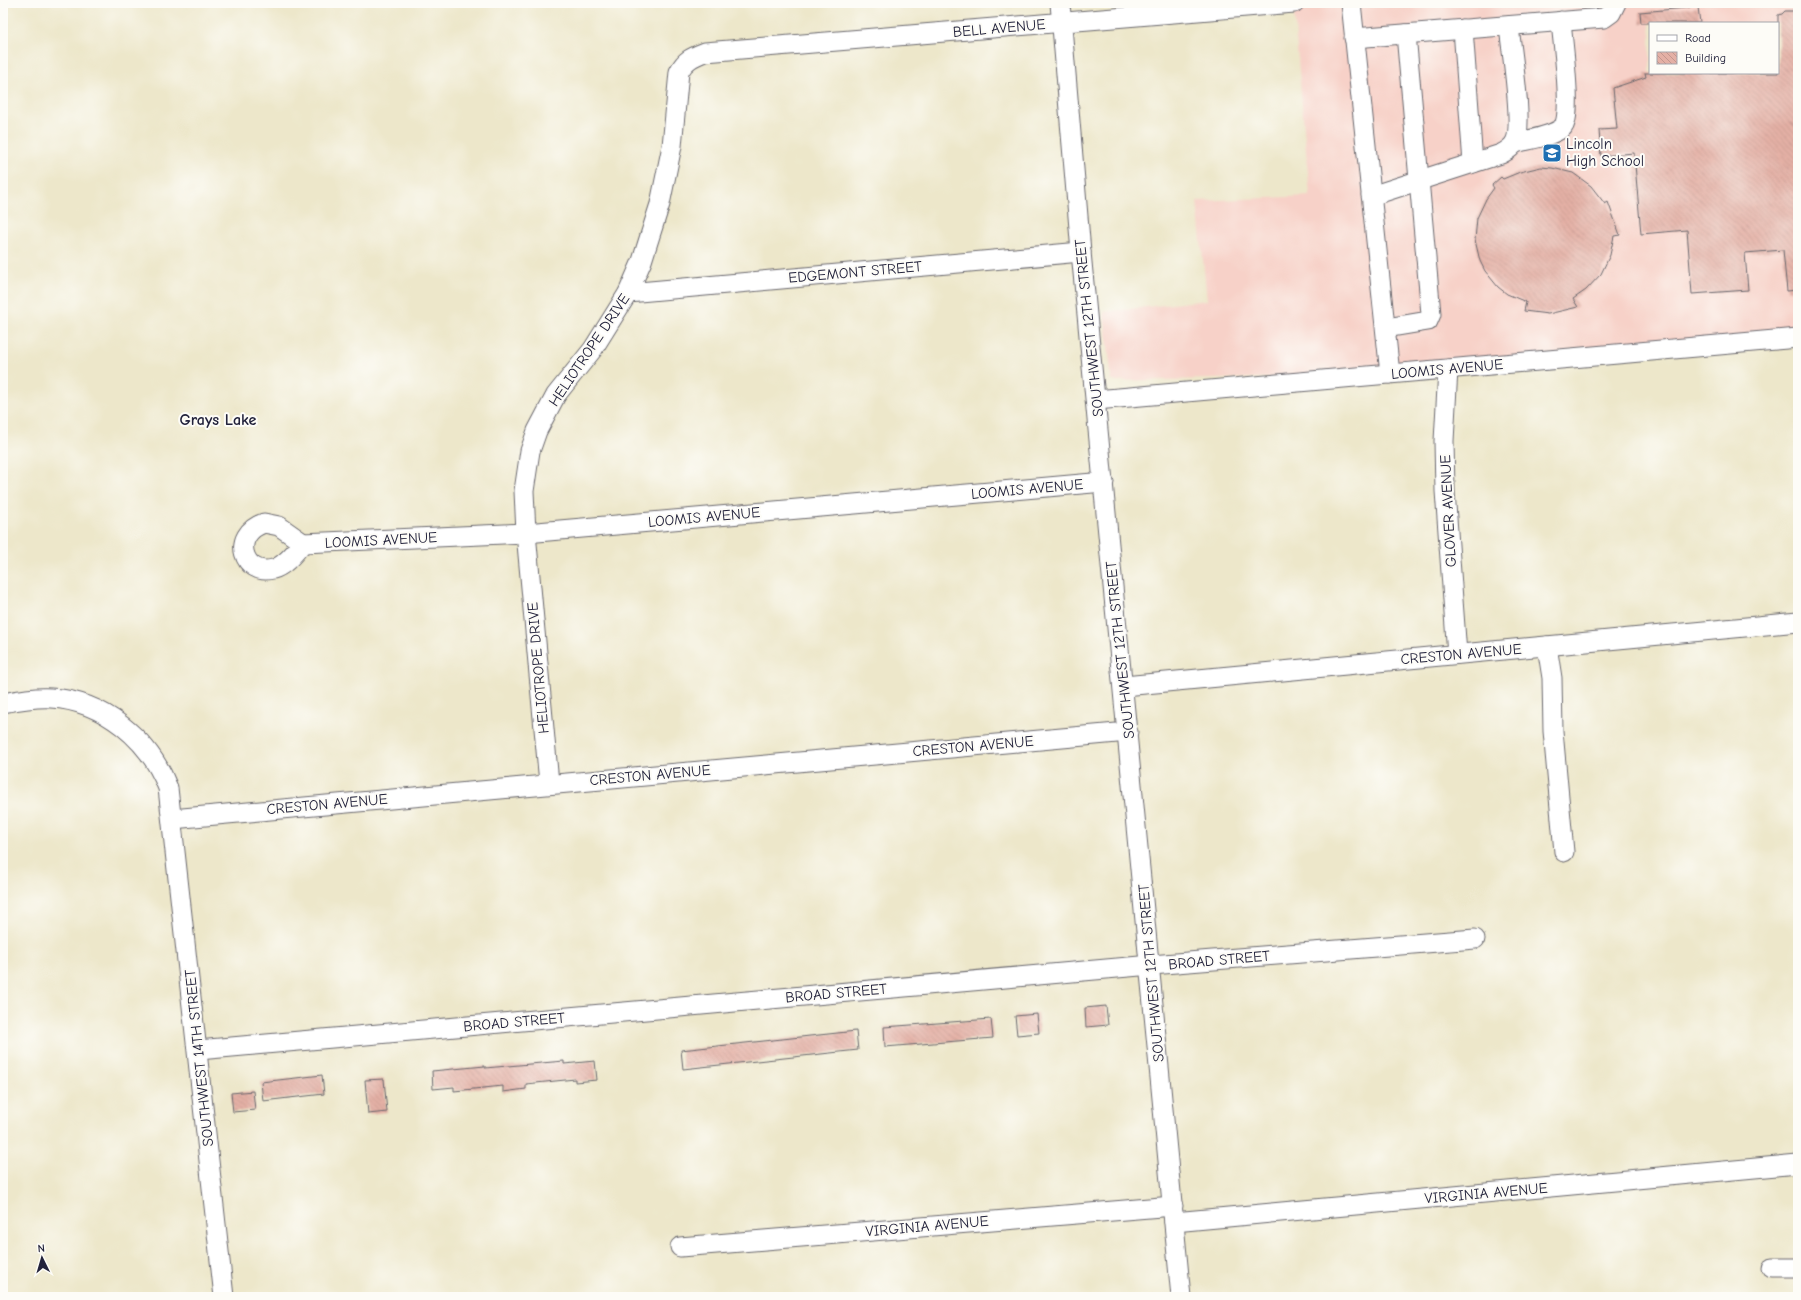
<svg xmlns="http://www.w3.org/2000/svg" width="1801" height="1300" viewBox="0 0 1801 1300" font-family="'Comic Neue',sans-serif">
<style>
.built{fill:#f7d1c8;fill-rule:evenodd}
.building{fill:url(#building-back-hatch)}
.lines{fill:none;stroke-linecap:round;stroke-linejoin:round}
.minor-casing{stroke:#69676d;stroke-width:21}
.minor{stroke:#fff;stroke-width:19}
.labels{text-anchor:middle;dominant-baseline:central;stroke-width:4;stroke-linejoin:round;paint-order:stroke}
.street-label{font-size:15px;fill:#22223b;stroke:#fdfcf7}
.poi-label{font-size:15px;fill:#22223b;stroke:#fdfcf7;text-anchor:start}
.neighbourhood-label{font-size:16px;font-weight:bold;fill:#22223b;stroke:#fdfcf7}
</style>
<defs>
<pattern id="building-back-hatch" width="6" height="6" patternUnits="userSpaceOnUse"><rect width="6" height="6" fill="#e4b0a5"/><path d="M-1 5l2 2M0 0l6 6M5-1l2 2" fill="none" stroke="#c3978f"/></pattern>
</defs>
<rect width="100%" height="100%" fill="#fdfcf7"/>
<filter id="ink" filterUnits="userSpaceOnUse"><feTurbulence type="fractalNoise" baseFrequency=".025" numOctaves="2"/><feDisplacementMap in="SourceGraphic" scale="8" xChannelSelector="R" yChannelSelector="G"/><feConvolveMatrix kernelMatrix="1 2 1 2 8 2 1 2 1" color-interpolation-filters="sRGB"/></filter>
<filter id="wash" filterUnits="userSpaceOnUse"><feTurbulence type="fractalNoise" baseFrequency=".012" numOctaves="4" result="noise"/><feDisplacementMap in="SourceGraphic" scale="16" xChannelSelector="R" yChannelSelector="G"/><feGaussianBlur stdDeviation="0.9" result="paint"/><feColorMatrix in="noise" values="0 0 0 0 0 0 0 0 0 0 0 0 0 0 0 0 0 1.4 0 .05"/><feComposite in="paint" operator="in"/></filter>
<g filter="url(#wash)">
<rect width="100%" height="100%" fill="#ede7ca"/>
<path class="built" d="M1293 3H1798V338L1361 376 1112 381 1104 312 1207 300 1197 201 1310 196ZM1650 23H1778V73H1650Z"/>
<g id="blocks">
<g class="building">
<polygon points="1698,7 1700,23 1641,23 1640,12"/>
<polygon points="1785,11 1793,11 1798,15 1798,290 1787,291 1783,250 1745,253 1748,290 1692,294 1687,230 1641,234 1634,153 1601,156 1599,130 1617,129 1613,88 1646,77 1645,73 1778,73 1778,15 1782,14"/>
<polygon points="1541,167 1552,168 1573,173 1591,186 1605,204 1608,202 1620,235 1614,236 1610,255 1601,274 1586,290 1573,299 1578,307 1548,314 1524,311 1526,302 1507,294 1498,287 1485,271 1480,261 1475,240 1477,218 1486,199 1494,188 1492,185 1501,177 1503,179 1520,172"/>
<polygon points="1106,1006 1108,1025 1086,1027 1085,1008"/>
<polygon points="1037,1014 1039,1033 1017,1035 1015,1016"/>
<polygon points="991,1019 993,1038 885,1047 884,1027"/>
<polygon points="856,1031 858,1050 683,1069 681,1050"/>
<polygon points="564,1061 564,1064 595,1061 597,1080 575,1082 575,1079 526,1084 526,1089 503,1092 503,1086 454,1091 454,1087 433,1089 432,1071 485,1066 485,1068"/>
<polygon points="322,1075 324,1094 263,1101 261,1082"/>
<polygon points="384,1079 387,1112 368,1114 365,1080"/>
<polygon points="253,1091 255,1110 233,1112 231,1093"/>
</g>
</g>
</g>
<g filter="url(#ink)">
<use href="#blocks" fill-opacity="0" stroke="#69676d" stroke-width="1"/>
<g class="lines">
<defs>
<g id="minor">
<polyline points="1060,3 1081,252 1181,1297"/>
<polyline points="1351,3 1390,374"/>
<polyline points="1463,29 1473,163"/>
<polyline points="1354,38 1604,18 1611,13 1616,3"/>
<path d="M1515 143C1530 139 1550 137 1562 128 1574 120 1562 38 1561 21"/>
<path d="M1371 196 1501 154C1507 151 1512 148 1515 142 1524 125 1511 49 1509 26"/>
<polyline points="628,293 1081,252"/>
<polyline points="1386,328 1428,321 1431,314 1406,34"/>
<polyline points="1448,369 1444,441 1445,491 1457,654"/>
<polyline points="1096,400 1798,338"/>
<path d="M264 523 279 526 303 543C295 552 285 566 273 569 244 577 229 535 264 523Z"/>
<polyline points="303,543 526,533 1104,482"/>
<polyline points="1547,646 1552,678 1553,731 1564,852"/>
<polyline points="1124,686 1798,622"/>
<path d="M3 703C19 700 35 697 51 698 104 701 150 740 168 788L224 1297"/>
<path d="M549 783 526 533 524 491 530 451 537 431 556 395 593 349 628 293 642 261 660 204 672 146 679 72C685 60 692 57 705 52L1294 3"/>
<polyline points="172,819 1128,732"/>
<polyline points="198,1050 1151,965 1475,939"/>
<polyline points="1174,1222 1798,1164"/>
<polyline points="680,1247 1173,1206"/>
<polyline points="1772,1268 1798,1268"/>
</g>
</defs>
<use href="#minor" class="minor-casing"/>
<use href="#minor" class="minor"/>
</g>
</g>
<defs>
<symbol id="school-square" viewBox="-11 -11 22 22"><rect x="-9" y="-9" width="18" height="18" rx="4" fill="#1f6fb2" stroke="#fdfcf7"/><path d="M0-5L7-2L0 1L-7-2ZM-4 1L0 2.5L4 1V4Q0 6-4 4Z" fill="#fff"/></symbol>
</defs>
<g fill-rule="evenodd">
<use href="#school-square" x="1541" y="142" width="22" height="22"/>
</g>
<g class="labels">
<g class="street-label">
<text transform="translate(999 28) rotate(-5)">BELL AVENUE</text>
<text transform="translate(855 272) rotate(-5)">EDGEMONT STREET</text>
<text transform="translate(1089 328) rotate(-96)">SOUTHWEST 12TH STREET</text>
<text transform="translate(589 350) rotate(-56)">HELIOTROPE DRIVE</text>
<text transform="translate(1447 369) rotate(-5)">LOOMIS AVENUE</text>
<text transform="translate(1027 489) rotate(-5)">LOOMIS AVENUE</text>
<text transform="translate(1448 511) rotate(-93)">GLOVER AVENUE</text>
<text transform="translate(704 517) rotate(-5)">LOOMIS AVENUE</text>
<text transform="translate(381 540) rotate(-3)">LOOMIS AVENUE</text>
<text transform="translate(1120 650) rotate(-96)">SOUTHWEST 12TH STREET</text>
<text transform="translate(1461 654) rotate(-5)">CRESTON AVENUE</text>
<text transform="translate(538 668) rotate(-95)">HELIOTROPE DRIVE</text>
<text transform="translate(973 746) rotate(-5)">CRESTON AVENUE</text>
<text transform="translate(650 775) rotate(-5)">CRESTON AVENUE</text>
<text transform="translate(327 804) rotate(-5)">CRESTON AVENUE</text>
<text transform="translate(1219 960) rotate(-5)">BROAD STREET</text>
<text transform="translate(1151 973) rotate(-95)">SOUTHWEST 12TH STREET</text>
<text transform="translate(836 993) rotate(-5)">BROAD STREET</text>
<text transform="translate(514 1022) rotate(-5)">BROAD STREET</text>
<text transform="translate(199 1058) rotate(-96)">SOUTHWEST 14TH STREET</text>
<text transform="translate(1486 1193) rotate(-5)">VIRGINIA AVENUE</text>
<text transform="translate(927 1226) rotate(-5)">VIRGINIA AVENUE</text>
</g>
<g class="poi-label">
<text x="1566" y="144">Lincoln<tspan x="1566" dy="17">High School</tspan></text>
</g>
<g class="neighbourhood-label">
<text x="218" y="420">Grays Lake</text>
</g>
</g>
<rect width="1801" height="1300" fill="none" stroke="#fdfcf7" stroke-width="16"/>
<rect x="1649" y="22" width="130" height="52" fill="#fdfcf7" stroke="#a5a5ac"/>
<rect x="1657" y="35" width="20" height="6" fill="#ffffff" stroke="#a5a5ac"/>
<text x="1685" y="42" font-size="12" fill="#22223b">Road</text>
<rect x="1657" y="52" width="20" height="12" fill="url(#building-back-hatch)" stroke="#a5a5ac"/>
<text x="1685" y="62" font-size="12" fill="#22223b">Building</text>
<g transform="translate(42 1258) rotate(355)" stroke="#fdfcf7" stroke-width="3" paint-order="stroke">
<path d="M0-3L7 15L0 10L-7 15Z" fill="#22223b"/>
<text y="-6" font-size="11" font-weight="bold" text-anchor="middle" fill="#22223b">N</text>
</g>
</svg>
